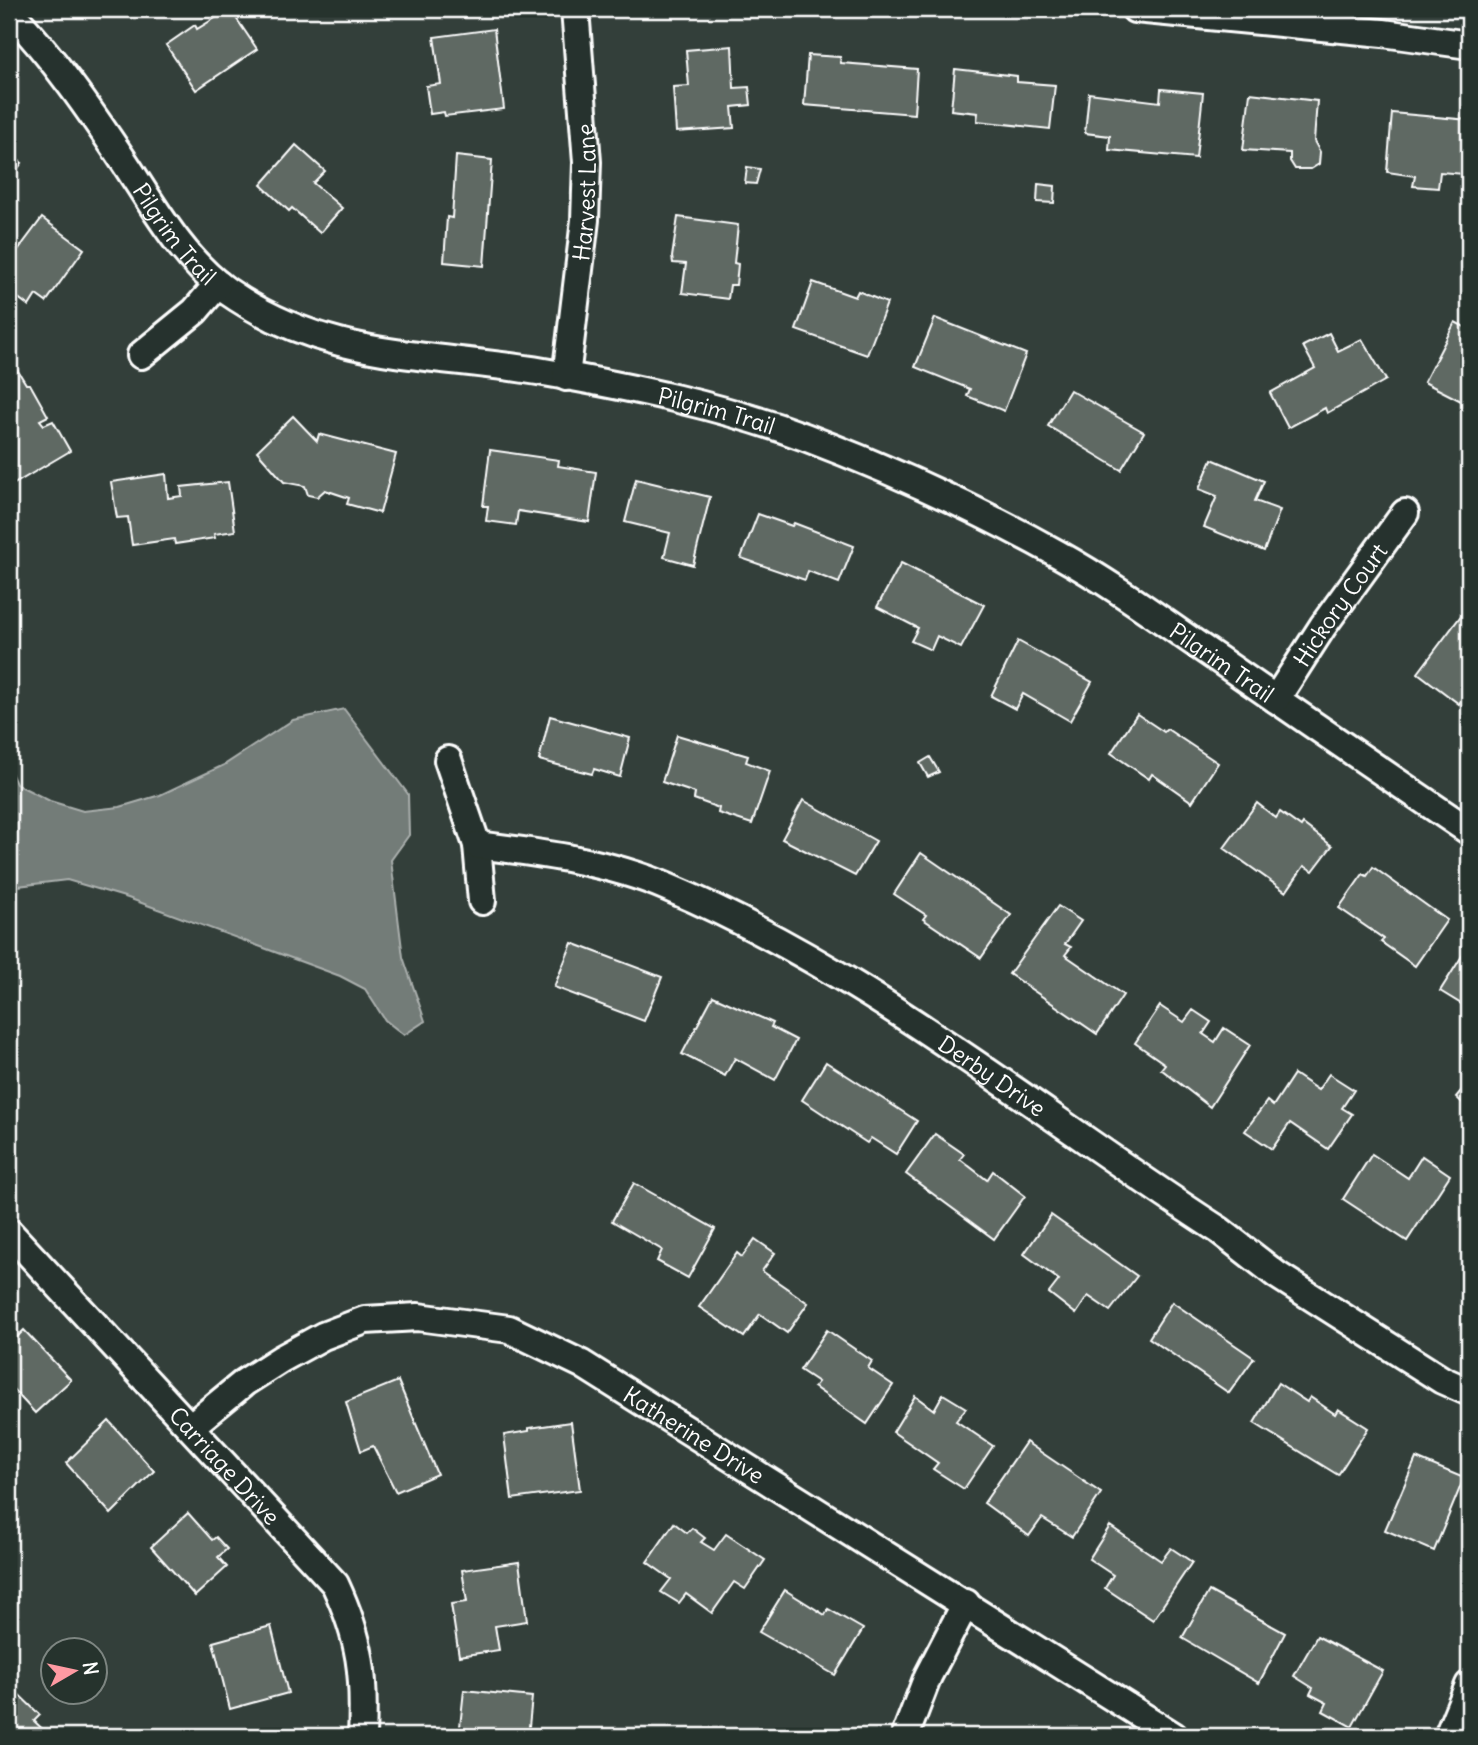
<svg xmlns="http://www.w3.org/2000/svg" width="1478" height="1745" viewBox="0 0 1478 1745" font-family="Delius,sans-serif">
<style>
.water{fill:#737b78;stroke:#abb0ae;stroke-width:2}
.building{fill:#5f6964;stroke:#fff;stroke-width:2}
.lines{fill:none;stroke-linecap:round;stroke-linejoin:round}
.street-casing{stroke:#fff;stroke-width:32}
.street{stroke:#26332d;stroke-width:26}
.labels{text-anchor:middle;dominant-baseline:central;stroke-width:5;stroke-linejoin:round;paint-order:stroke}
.street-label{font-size:23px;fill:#fff;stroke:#26332d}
</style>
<rect width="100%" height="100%" fill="#333f3a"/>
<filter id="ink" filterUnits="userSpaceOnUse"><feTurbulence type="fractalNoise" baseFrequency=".0143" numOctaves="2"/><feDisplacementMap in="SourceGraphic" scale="14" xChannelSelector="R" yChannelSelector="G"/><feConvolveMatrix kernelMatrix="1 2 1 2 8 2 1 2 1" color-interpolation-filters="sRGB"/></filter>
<g filter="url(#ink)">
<polygon class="water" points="344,709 408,794 409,835 391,860 403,957 425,1021 404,1035 385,1020 365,989 340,976 128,898 67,880 9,887 9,768 16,784 50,801 83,811 120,807 160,795 224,765 293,720"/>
<g class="building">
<polygon points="230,9 257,49 196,90 166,45 195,25 197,29"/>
<polygon points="494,29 504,109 445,116 444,112 430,114 426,86 441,84 434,37"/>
<polygon points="732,46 734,88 749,87 751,105 732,107 734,128 676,132 673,87 689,86 686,50"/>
<polygon points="808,55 840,57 841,63 917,69 914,114 804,105"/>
<polygon points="955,69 1017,76 1017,82 1055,85 1050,129 977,121 978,113 951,110"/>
<polygon points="1161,89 1203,93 1196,158 1109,150 1110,136 1085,133 1089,93 1160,102"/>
<polygon points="1250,93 1317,101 1314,141 1320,152 1319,164 1311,169 1295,169 1290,161 1290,153 1243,150"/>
<polygon points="1392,113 1469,120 1464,174 1440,172 1438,188 1413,186 1415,176 1387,172"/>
<polygon points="296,145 325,171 313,183 342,208 320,233 292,208 289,211 261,185"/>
<polygon points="9,153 22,163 9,180"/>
<polygon points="456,156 492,160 484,266 444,262 447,217 452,218"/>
<polygon points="747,167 760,169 756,184 745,183"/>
<polygon points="1038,184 1055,186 1054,203 1037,202"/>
<polygon points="678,217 738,225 734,263 738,264 736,285 730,285 728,299 682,293 686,264 673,263 672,257"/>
<polygon points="42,218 84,249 46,302 36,295 29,306 9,291 9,262"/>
<polygon points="813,282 855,297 858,291 887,303 867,355 796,330"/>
<polygon points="935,318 1026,354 1004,411 967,396 970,389 915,367"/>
<polygon points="1455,322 1469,329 1469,405 1424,382"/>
<polygon points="1329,333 1338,351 1362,339 1386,380 1327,413 1325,408 1288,428 1270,393 1315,368 1303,346"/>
<polygon points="18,371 26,384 30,384 48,416 40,420 44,425 53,421 70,451 9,487 9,377"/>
<polygon points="1070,390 1144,432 1121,470 1048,426"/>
<polygon points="293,416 317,441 319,434 396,454 380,513 347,504 349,498 325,490 317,497 308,495 305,486 284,482 257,451"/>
<polygon points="490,450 559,460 558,466 596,472 589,522 518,511 516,525 486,521 488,506 483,506"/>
<polygon points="1212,459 1264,481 1255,501 1280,510 1264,551 1204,527 1217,496 1199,489"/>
<polygon points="166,474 168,498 182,496 181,487 228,482 235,531 214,534 215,538 175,544 174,539 132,545 128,517 117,518 111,482"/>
<polygon points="636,479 710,497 693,565 664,557 670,533 625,522"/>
<polygon points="758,514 792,526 794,523 854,546 839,583 808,571 805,580 741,558"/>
<polygon points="901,563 984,605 961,648 937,636 931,650 911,641 918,628 877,607"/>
<polygon points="1460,617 1469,624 1469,690 1459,704 1418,673"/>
<polygon points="1018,641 1092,682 1070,721 1023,694 1015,709 991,696"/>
<polygon points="1137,714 1164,732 1167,729 1218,763 1192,802 1152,774 1149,779 1111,753"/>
<polygon points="550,716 630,738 620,777 594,769 592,774 539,760"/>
<polygon points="677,735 748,756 746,762 770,771 752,824 718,813 719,808 694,799 695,793 662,782"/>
<polygon points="930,757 939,772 928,777 920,763"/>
<polygon points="803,800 876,841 855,876 782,839"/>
<polygon points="1257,803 1276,818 1280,812 1301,827 1303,824 1332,846 1313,871 1304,866 1286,892 1224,848"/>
<polygon points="921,853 1011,915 981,958 923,919 926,915 894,894"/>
<polygon points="1373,867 1447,920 1415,966 1381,942 1384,939 1339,908 1363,874 1367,876"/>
<polygon points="1058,906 1081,921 1065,944 1071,947 1065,955 1123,995 1097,1034 1009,974"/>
<polygon points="572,943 662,977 644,1021 554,987"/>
<polygon points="1469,945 1469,994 1463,1005 1440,991"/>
<polygon points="713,996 773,1023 771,1027 796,1040 775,1080 735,1058 725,1076 682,1054"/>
<polygon points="1160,1006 1184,1022 1193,1010 1211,1022 1203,1034 1215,1042 1224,1028 1250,1045 1210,1107 1161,1069 1165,1064 1135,1043"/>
<polygon points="826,1062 917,1121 896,1154 871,1138 867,1143 802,1100"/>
<polygon points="1294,1074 1318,1090 1329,1074 1354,1090 1342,1108 1352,1114 1328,1149 1290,1123 1272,1149 1245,1131 1267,1101 1273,1106"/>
<polygon points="1466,1085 1469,1088 1468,1108 1456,1097"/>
<polygon points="935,1134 964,1154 960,1159 987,1180 993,1171 1025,1196 994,1239 906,1174"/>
<polygon points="1372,1154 1408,1178 1422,1156 1450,1175 1407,1241 1343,1199"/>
<polygon points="634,1183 715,1229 688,1278 657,1261 662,1250 612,1221"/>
<polygon points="1051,1215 1137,1276 1110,1311 1088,1296 1076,1314 1049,1293 1059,1280 1024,1254"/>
<polygon points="755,1239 775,1253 762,1271 808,1303 787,1333 760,1314 744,1337 699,1307 737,1253 742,1257"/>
<polygon points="1172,1302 1254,1358 1229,1393 1149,1338"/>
<polygon points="24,1330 71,1380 35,1413 9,1385 9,1345"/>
<polygon points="827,1330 872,1361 868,1368 893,1385 867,1424 814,1387 818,1382 800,1370"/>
<polygon points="398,1381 437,1474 396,1492 373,1446 361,1451 346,1402"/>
<polygon points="1278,1383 1307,1402 1310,1397 1335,1414 1338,1409 1368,1428 1338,1475 1254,1423"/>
<polygon points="943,1394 966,1408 956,1421 993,1446 964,1489 933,1469 938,1463 893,1432 915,1396 934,1410"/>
<polygon points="109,1421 154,1471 111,1514 66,1463"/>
<polygon points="571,1422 580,1490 512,1499 504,1435 529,1431 529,1428"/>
<polygon points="1026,1442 1101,1493 1072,1537 1042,1518 1029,1536 984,1503"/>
<polygon points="1416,1458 1464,1478 1434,1551 1385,1530"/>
<polygon points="188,1513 212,1540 216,1537 227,1549 218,1557 227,1567 195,1596 151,1547"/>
<polygon points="674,1523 687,1533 692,1528 705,1538 701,1542 714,1550 726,1534 765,1560 745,1589 734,1582 712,1613 686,1594 679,1603 661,1592 671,1579 647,1562"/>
<polygon points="1110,1526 1161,1561 1171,1548 1192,1562 1153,1620 1105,1588 1113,1575 1089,1559"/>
<polygon points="519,1562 527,1621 495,1626 499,1650 459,1656 451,1604 467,1602 462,1570"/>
<polygon points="785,1590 825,1615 828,1609 863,1629 835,1675 759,1632"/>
<polygon points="1209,1591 1285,1633 1259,1683 1182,1638"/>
<polygon points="271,1626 288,1693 230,1709 213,1642"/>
<polygon points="1317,1636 1383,1671 1352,1727 1323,1711 1327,1703 1310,1694 1313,1688 1294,1676"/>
<polygon points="9,1685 40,1715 34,1721 50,1736 9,1736"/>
<polygon points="464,1690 532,1697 528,1736 459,1736"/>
<rect x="735" y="1729" width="48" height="7"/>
</g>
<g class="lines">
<defs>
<g id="street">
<polyline points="1135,9 1383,33 1469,45"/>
<path id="s1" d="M9 11C54 58 89 109 125 163 154 207 183 260 227 291 329 362 428 352 544 372 631 387 722 406 805 437 892 470 977 509 1058 554 1114 585 1165 623 1218 659 1301 717 1385 774 1469 831"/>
<polyline points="141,355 195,311 218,284"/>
<path id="s2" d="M566 377 585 220 587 162 575 9"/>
<path id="s3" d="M1276 699 1323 626 1405 513"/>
<polyline points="448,760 477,845 482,901"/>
<path id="s4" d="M477 845C540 853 607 861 667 887 867 971 1037 1113 1219 1230L1277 1275 1442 1380 1469 1392"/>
<path id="s5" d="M9 1232 335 1584C361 1640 365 1676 362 1736"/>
<path id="s6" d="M190 1427 245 1382 281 1359 323 1336 365 1320 418 1317 509 1329 582 1364 1174 1736"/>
<polyline points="905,1736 928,1676 966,1603"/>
<polyline points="1448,1736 1469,1685"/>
</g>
</defs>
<use href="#street" class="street-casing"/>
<use href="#street" class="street"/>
</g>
</g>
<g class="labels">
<g class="street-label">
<text stroke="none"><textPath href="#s2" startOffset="186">Harvest Lane</textPath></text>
<text stroke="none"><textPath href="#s1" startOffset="278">Pilgrim Trail</textPath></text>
<text stroke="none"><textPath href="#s1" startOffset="864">Pilgrim Trail</textPath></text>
<text stroke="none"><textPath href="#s3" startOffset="114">Hickory Court</textPath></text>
<text stroke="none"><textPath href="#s1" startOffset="1432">Pilgrim Trail</textPath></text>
<text stroke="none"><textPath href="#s4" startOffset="572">Derby Drive</textPath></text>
<text stroke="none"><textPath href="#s6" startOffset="565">Katherine Drive</textPath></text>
<text stroke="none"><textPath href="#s5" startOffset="318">Carriage Drive</textPath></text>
</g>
</g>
<rect width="1478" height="1745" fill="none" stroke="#26332d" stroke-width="35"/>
<rect x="18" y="18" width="1443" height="1710" fill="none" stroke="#fff" stroke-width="2.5" filter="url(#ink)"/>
<g transform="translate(74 1671) rotate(81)"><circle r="33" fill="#26332d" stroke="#7d8581" stroke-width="2"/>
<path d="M0-5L12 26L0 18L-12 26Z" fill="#ff9aa2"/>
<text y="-10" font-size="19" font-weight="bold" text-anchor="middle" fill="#ffffff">N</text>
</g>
</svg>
